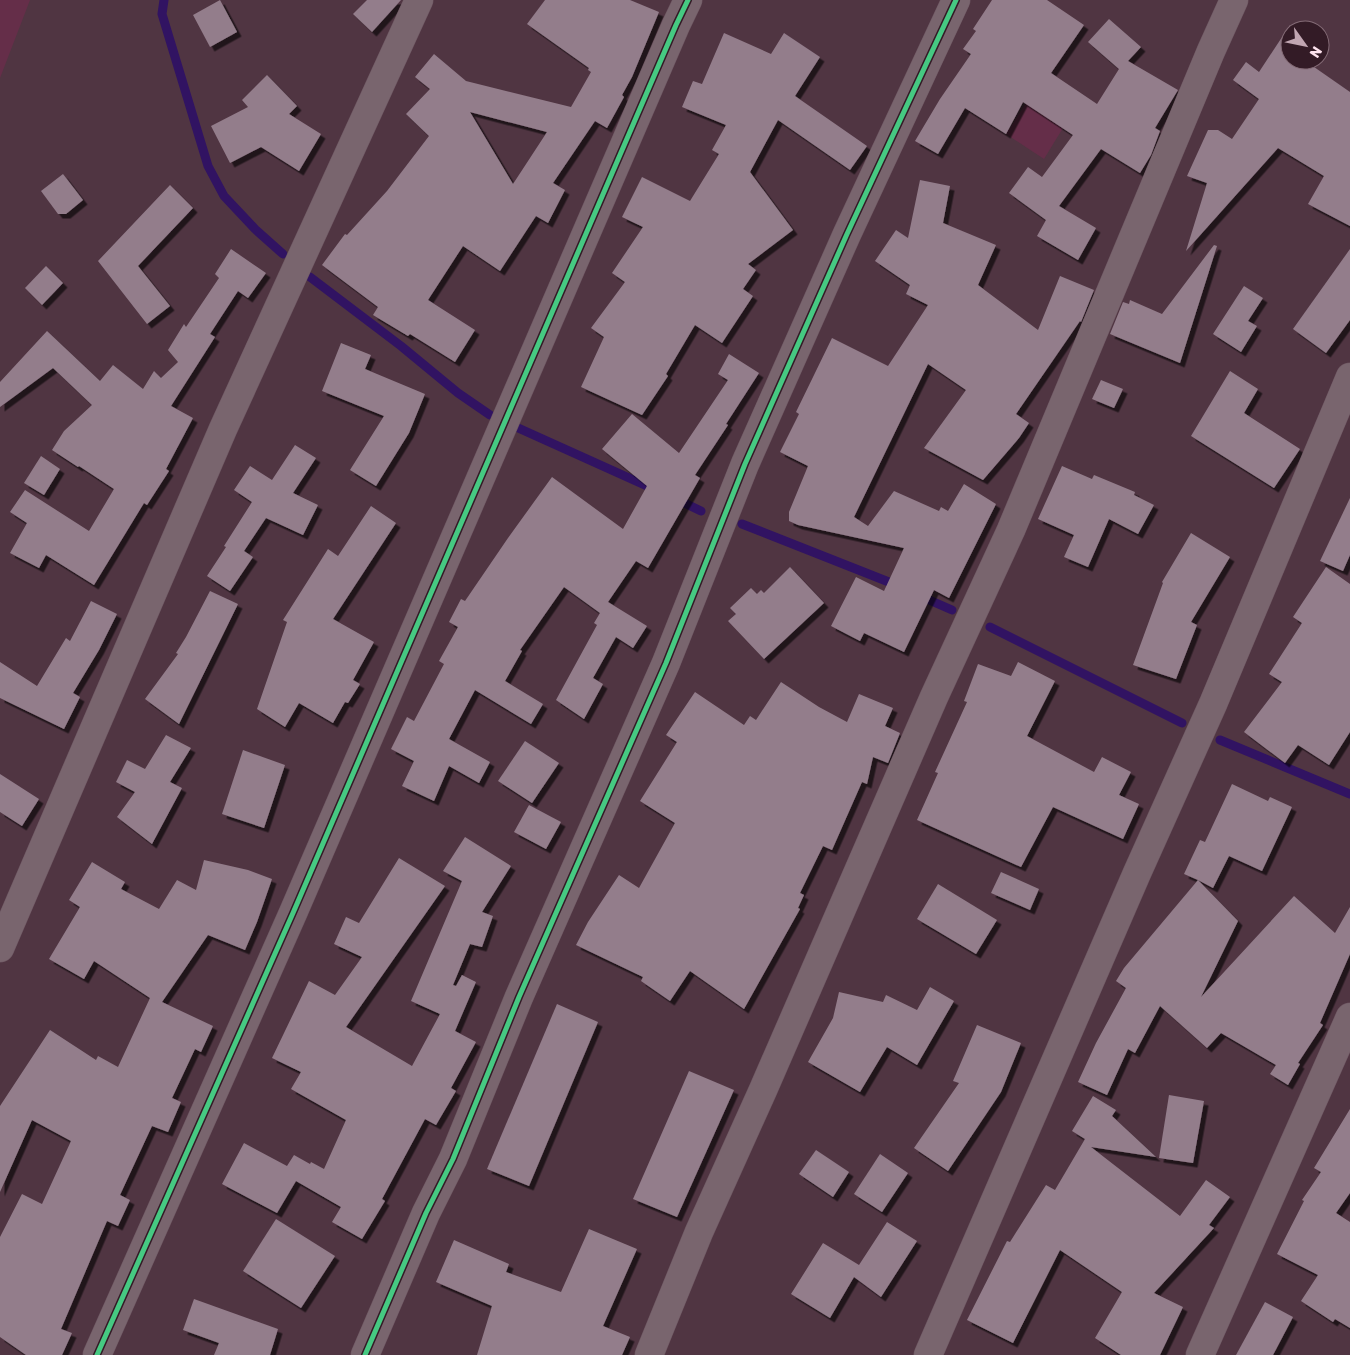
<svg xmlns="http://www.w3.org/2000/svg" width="1350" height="1355" viewBox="0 0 1350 1355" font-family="Rubik,sans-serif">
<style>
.built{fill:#652e49}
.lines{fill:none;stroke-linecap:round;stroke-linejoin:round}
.stream{stroke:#311362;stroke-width:9}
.building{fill:#937d8b;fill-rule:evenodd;filter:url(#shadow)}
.minor-casing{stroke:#6c5560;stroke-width:29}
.minor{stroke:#79656e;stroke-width:28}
.cycleway-casing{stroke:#331b26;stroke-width:8}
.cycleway{stroke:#46c982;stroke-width:5}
</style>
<defs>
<filter id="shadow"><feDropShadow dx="4.5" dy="4.5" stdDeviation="0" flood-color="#0009"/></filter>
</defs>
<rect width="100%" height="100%" fill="#503542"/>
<g class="built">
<polygon points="0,0 30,0 0,78"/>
<polygon points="1029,99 1066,123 1044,159 1006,134"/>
</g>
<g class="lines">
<g class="stream">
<polyline points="164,0 162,14 208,166 224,196 255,229 283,254"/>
<polyline points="310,277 401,346 458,393 490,415"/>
<polyline points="516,427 658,491"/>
<polyline points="674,498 701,511"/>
<polyline points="742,524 899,586"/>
<polyline points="920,596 952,610"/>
<polyline points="990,627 1182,723"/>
<polyline points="1220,740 1350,794"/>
</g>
</g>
<g class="building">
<polygon points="220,0 237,32 210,47 193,15"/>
<polygon points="367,0 401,0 372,32 353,14"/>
<path d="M545 0H630L659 12 632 77 622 95 624 97 607 128 595 121 553 183 565 190 548 223 536 216 500 271 463 246 428 300 475 330 455 362 410 334 408 336 373 315 378 307 322 265 345 234 347 235 387 191 429 136 406 114 430 89 415 77 434 54 466 81 571 107 591 72 588 70 589 68 527 24ZM470 112 547 132 513 184Z"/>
<polygon points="992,0 1047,0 1084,25 1051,73 1097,104 1119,69 1088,42 1109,19 1141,47 1128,61 1178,90 1155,128 1160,131 1151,155 1140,173 1101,149 1059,206 1096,228 1078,260 1037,236 1046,220 1009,193 1028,167 1042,177 1073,135 1023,102 1006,134 965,108 938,154 915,141 940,99 971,54 963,49 976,31 973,29"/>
<polygon points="1290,25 1290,60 1304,60 1350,92 1350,226 1308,204 1324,176 1278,148 1186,251 1207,183 1187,176 1208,130 1218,130 1232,139 1259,99 1233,80 1246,62 1259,72"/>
<polygon points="724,33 771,54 784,33 820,57 795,96 867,146 850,170 778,120 750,172 793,230 748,264 756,270 743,289 753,296 722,343 695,325 666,374 668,376 642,415 581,387 604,337 591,328 625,282 612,273 643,227 622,217 642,177 690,201 719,154 712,150 726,125 682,107 693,81 702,84"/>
<polygon points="267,75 297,106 289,114 321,134 299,171 261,147 230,163 211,126 248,107 242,100"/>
<polygon points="63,174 83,200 66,214 58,214 41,191"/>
<polygon points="920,180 950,186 943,223 996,245 978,285 1038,330 1060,276 1094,290 1081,322 1080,321 1016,414 1029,423 1019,438 983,480 924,448 966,390 928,364 854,517 868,526 894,491 939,511 941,507 948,511 964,484 996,504 949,598 934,590 904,652 864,633 860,641 831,626 856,577 884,591 904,548 798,525 789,521 789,512 808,466 780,452 799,414 796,412 832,338 888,366 928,305 906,294 910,285 875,261 896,230 908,238"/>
<polygon points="170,185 193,208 138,266 170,306 147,324 98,261"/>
<polygon points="1214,245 1217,246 1180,363 1110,334 1123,302 1129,304 1130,300 1162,314"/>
<polygon points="231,249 266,273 248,298 238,291 210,334 215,337 171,406 193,418 166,469 169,471 147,505 144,503 94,585 46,555 39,568 10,553 27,523 10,512 25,490 89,531 114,489 79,466 78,467 52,450 64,431 92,405 53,368 0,407 0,382 47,331 100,381 113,365 143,389 154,371 161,378 178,362 168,350 184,324 186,327 219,278 215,274"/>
<polygon points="1350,249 1350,320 1326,353 1293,329"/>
<polygon points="46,266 63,283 42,305 25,288"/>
<polygon points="1244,286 1263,298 1248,321 1257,326 1241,352 1213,334"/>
<polygon points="341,343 371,355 365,369 425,394 409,433 376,486 350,470 384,416 322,391"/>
<polygon points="729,354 759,373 726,424 728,425 695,475 700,478 648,568 636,561 608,602 647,626 633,648 616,637 593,678 603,684 584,719 556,700 597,625 594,623 600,613 564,587 520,650 522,651 505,681 543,704 531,724 475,690 449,739 490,762 479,783 449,766 434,801 402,786 414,761 391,749 407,717 414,721 444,664 439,661 458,627 449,622 461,599 465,601 508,538 552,477 623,529 647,486 602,449 632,414 679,453 728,380 718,374"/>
<polygon points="1230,371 1258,389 1244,413 1300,449 1274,488 1191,436"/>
<polygon points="1101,380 1123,389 1114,408 1092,399"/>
<polygon points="295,445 316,458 293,493 318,505 303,535 266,518 244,551 253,557 230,591 207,576 226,547 224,546 252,502 234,490 250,466 272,480"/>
<polygon points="41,456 60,469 44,495 24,483"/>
<polygon points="1062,466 1092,479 1094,475 1135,492 1134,495 1154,505 1138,534 1109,519 1088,567 1064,557 1074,535 1038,519"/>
<polygon points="1350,498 1350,555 1343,571 1320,561"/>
<polygon points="371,506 396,523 333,619 374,642 353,680 360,684 348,703 345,702 333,723 299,703 285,727 257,709 287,622 283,620 328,549 338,556"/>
<polygon points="1191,533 1230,557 1191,622 1197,625 1176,679 1133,665 1163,583 1162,582"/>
<polygon points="790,567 824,603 764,659 728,621 736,614 730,608 751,588 757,594 761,590 764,593"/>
<polygon points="1326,567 1350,584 1350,732 1329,765 1298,745 1285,763 1244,732 1282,682 1269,674 1302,623 1293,617"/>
<polygon points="210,591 238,604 179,724 145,699 178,654 176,653 186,637"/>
<polygon points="91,601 117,614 99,650 73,693 80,697 64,729 0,698 0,662 37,686 66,638 70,641"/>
<polygon points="1018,662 1055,681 1027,736 1094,772 1102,757 1131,772 1119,795 1139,804 1123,839 1053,807 1021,867 917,820 938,773 935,772 967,702 964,701 978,664 1011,676"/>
<polygon points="781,682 819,707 847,722 859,694 893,708 885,726 900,733 888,763 873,757 867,784 862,782 832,850 823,846 800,893 804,895 798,908 800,909 744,1009 690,971 670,1001 641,981 643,977 576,945 588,922 619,875 639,888 675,823 640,801 677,742 666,735 695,692 744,725 750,716 756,720"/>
<polygon points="166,735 191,748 170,782 182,788 152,844 117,817 135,792 116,782 127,760 145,769"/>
<polygon points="525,741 559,763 532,803 498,781"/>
<polygon points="243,750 285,765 264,828 222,814"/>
<polygon points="0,774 39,799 22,826 0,812"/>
<polygon points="1232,784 1268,801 1270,797 1292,807 1262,871 1229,856 1213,888 1198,880 1238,921 1201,997 1294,896 1335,933 1350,907 1350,954 1320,1023 1323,1025 1298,1063 1300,1064 1288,1085 1270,1074 1276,1065 1221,1033 1207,1048 1160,1006 1135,1053 1128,1049 1107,1095 1078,1082 1096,1043 1126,988 1116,981 1124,968 1198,880 1184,874 1200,840 1205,842"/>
<polygon points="529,805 561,822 546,849 514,832"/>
<polygon points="465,837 511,866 482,912 493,916 482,947 470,944 453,985 456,986 462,975 476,982 455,1031 476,1042 451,1088 456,1091 436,1125 425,1119 382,1199 385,1201 362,1239 332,1222 341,1207 296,1181 277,1213 222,1184 244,1143 287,1166 294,1155 310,1164 311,1162 324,1169 346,1120 291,1089 301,1072 272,1058 309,981 335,995 362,957 334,944 346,917 359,923 399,858 445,886 346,1027 412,1066 440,1014 411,1001 462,881 443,871"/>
<polygon points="204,860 248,870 272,879 257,922 245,950 208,935 162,1002 213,1026 201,1052 195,1049 172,1098 181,1102 168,1132 152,1126 120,1195 130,1200 118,1226 107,1221 61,1329 72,1333 62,1355 26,1355 0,1337 0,1237 22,1194 42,1204 71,1141 32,1120 0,1192 0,1106 50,1030 96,1060 98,1056 118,1067 150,998 94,961 84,979 49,959 80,907 69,900 92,862 125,882 121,889 159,909 177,880 196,890"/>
<polygon points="1001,872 1039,889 1030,910 991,893"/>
<polygon points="938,884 997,920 976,954 917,919"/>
<polygon points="930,987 954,1001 917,1065 887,1047 860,1092 808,1062 833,1018 839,992 883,1002 886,995 917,1010"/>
<polygon points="557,1004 598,1022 529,1186 487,1169"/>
<polygon points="977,1025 1021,1043 1001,1092 948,1171 914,1148 959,1083 953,1081"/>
<polygon points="689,1071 734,1090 677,1217 633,1199"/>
<polygon points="1169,1095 1204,1101 1193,1163 1159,1158"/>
<polygon points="1093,1096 1116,1110 1112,1116 1156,1157 1091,1147 1180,1216 1206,1180 1230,1197 1209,1225 1214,1228 1154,1293 1183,1307 1160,1355 1121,1355 1095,1338 1122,1292 1060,1250 1013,1343 967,1320 1007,1241 1010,1242 1046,1185 1055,1190 1085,1139 1072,1131"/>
<polygon points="1350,1109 1350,1193 1336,1213 1350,1222 1350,1328 1335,1319 1333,1322 1301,1301 1318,1275 1277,1254 1304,1201 1302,1200 1321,1172 1314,1168"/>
<polygon points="816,1150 849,1172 833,1197 799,1174"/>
<polygon points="880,1154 908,1173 882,1212 854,1194"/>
<polygon points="276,1219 335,1256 301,1308 243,1271"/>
<polygon points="887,1222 917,1241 881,1297 854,1277 830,1318 791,1294 823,1243 859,1265"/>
<polygon points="589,1229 637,1249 603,1326 630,1337 622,1355 477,1355 492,1306 436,1282 454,1240 509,1264 506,1272 561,1292"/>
<polygon points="194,1299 278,1329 270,1355 214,1355 219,1343 183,1330"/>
<polygon points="1265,1302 1293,1317 1273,1355 1236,1355"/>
</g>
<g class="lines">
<defs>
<g id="minor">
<polyline points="0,948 223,429 419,0"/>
<polyline points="97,1355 293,913 676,25 688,0"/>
<polyline points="365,1355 426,1213 453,1159 519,997 666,663 745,464 847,234 956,0"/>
<polyline points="649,1355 699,1232 763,1090 934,697 1011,530 1211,51 1234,0"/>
<polyline points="928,1355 1137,873 1213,704 1350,377"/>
<polyline points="1200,1355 1350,1017"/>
</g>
</defs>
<use href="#minor" class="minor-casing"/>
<use href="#minor" class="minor"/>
<defs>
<g id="cycleway">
<polyline points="97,1355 293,913 676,25 688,0"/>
<polyline points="365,1355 426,1213 453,1159 519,997 666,663 745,464 847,234 956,0"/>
</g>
</defs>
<use href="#cycleway" class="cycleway-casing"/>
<use href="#cycleway" class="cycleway"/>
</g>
<g transform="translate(1305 45) rotate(123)"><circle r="24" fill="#331b26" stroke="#846b76"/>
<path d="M0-4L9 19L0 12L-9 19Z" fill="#c1a6b2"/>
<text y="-8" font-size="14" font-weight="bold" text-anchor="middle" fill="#fee3ee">N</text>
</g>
</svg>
